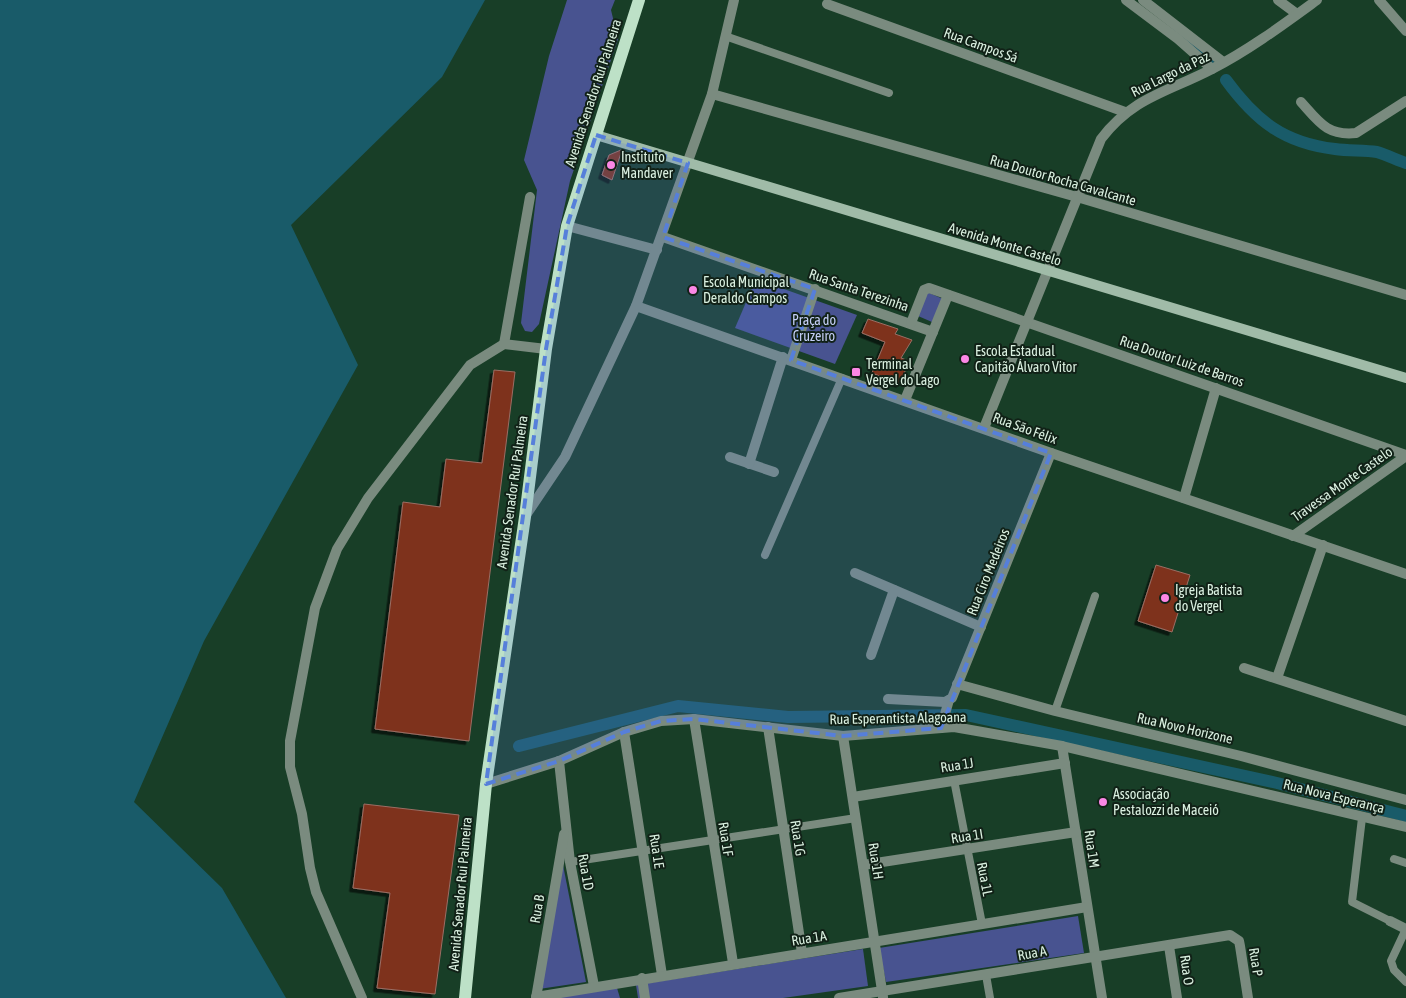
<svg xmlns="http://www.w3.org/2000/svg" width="1406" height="998" viewBox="0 0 1406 998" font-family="'Asap Condensed',sans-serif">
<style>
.green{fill:#485390}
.water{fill:#195b69}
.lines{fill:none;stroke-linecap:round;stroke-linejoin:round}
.canal{stroke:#195b69;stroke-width:12}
.building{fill:#7e301e;stroke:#9b6e63;filter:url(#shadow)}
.lane{stroke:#7a8b7f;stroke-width:8}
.street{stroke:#7a8b7f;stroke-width:10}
.secondary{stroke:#a0bba8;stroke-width:10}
.primary{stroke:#bde1c7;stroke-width:12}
.marked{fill:#567fda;fill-opacity:0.2;stroke:#567fda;stroke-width:4;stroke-dasharray:10 6;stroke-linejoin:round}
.poi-dot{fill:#fb87e5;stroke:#112117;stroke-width:2}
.labels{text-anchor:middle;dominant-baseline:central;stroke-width:4;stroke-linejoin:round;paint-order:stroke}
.street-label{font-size:14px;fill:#daf0e0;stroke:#112117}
.poi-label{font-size:14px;fill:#daf0e0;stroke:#112117;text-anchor:start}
.park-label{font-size:14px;fill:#c4cef6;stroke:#112117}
</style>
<defs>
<filter id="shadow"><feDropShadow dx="-3.5" dy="3.5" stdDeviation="0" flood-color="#0009"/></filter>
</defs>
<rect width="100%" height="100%" fill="#183e27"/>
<g class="green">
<polygon points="567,0 615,0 611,10 618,39 570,181 539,324 532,332 525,331 521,323 537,190 524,160 549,56"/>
<polygon points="756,279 857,315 835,364 735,328"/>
<polygon points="927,292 943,299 932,322 918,316"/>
<polygon points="563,865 586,982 539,989"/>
<polygon points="1078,916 1084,953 886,982 879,948"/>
<polygon points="863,949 868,986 783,998 638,998 636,985"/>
<polygon points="617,988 620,998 549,998"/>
</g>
<polygon class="water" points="0,0 485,0 442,77 291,225 358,365 204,641 134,802 222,888 286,998 0,998"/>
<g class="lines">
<g class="canal">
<polyline points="1178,33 1209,59"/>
<path d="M1226 80C1256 121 1284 143 1335 149 1349 151 1364 150 1377 152 1387 155 1397 160 1406 163"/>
<polyline points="519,746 678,706 788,717 966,715 1277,783 1406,816"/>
</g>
</g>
<g class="building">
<polygon points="621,150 622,150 612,180 602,175 609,155"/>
<polygon points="868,319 898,329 895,334 912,340 901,358 909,361 900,384 872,373 885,342 862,333"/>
<polygon points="494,370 515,372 469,741 375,729 403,502 440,507 446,459 482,463"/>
<polygon points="1156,565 1190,575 1172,632 1138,621"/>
<polygon points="364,804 459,815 435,994 377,988 390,893 353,888"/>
</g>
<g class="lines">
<g class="lane">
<polyline points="725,36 889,93"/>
<polyline points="765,555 842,378"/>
<polyline points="1055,711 1095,596"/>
<polyline points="954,780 982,924"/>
<polyline points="1362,818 1352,902 1390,921"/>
<polyline points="1394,859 1406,863"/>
<polyline points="570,862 856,818"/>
<polyline points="1406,929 1391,961 1394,970 1406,982"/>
<polyline points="986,975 990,998"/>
</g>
<g class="street">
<polyline points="1126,0 1178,39 1212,69"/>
<polyline points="1143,0 1223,62"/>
<polyline points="1278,0 1297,14"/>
<polyline points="1379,0 1406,31"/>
<polyline points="827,4 1125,112"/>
<polyline points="712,94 1077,197 1406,295"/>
<path d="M1301 102C1319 122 1327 136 1356 133L1406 101"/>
<polyline points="567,226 657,250"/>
<polyline points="663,237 933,332"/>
<polyline points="636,306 1051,453 1406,574"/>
<polyline points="911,323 924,290 929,288 1406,455"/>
<polyline points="504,344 530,197"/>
<polyline points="791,360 815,289"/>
<polyline points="905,400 948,295"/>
<path d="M984 428 1101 139C1133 97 1168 92 1212 69 1249 50 1284 24 1317 0"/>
<polyline points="730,457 774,472"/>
<polyline points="749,464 783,357"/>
<polyline points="1184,498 1216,388"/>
<polyline points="526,515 565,457 636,306 712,94 734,0"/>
<polyline points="1293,536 1406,456"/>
<polyline points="855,573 981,627"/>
<polyline points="871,655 894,590"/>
<polyline points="1244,668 1406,721"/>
<polyline points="1277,678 1323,545"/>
<polyline points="957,684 1055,711 1241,756 1406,800"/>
<polyline points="888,699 945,702 952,698 1051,453"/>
<polyline points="694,719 733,963"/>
<polyline points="768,727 802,953"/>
<polyline points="941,728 949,700"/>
<polyline points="624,732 662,975"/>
<polyline points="843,736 883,997"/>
<polyline points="1062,746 1102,998"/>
<polyline points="559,761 570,862 594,986"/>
<polyline points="486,784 559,761 624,732 661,721 694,719 843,736 954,727 1062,746 1406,827"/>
<polyline points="853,797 1065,763"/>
<polyline points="863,865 1076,832"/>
<polyline points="1390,921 1406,929"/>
<polyline points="1169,946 1177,998"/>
<polyline points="642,978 645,998"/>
<polyline points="536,997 1087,907"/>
<polyline points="362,998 316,892 310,868 302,814 290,767 290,741 315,608 337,549 368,498 470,365 504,344 546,349"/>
<polyline points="536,998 564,834"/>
<polyline points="839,998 1230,935 1239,941 1240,946 1248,998"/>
</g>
<polyline class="secondary" points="596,135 1406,378"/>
<polyline class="primary" points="465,998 486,784 525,517 546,349 567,226 639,0"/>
</g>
<path class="marked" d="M596 135 688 163 663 237 815 289 791 360 1051 453 941 728 843 736 694 719 661 721 624 732 559 761 486 784 546 349 567 226Z"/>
<g class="poi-dot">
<circle cx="611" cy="165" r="5"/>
<circle cx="693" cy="290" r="5"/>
<circle cx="965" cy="359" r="5"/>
<rect x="851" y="367" width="10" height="10" rx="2.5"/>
<circle cx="1165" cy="598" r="5"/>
<circle cx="1103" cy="802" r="5"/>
</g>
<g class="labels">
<g class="street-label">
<text transform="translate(981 45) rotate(20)">Rua Campos Sá</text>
<text transform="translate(1170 74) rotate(-26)">Rua Largo da Paz</text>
<text transform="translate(593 93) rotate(-72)">Avenida Senador Rui Palmeira</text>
<text transform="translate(1063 180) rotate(16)">Rua Doutor Rocha Cavalcante</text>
<text transform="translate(1005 244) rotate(17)">Avenida Monte Castelo</text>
<text transform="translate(859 290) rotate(19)">Rua Santa Terezinha</text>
<text transform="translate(1182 361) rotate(19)">Rua Doutor Luiz de Barros</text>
<text transform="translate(1025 428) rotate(20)">Rua São Félix</text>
<text transform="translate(1342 484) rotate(-35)">Travessa Monte Castelo</text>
<text transform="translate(512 492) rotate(-82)">Avenida Senador Rui Palmeira</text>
<text transform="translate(988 572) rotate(-68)">Rua Ciro Medeiros</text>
<text transform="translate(898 718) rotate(-1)">Rua Esperantista Alagoana</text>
<text transform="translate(1185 728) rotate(13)">Rua Novo Horizone</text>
<text transform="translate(957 765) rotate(-9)">Rua 1J</text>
<text transform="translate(1334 796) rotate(14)">Rua Nova Esperança</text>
<text transform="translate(967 836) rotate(-9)">Rua 1I</text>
<text transform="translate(798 838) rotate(81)">Rua 1G</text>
<text transform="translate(726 839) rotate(81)">Rua 1F</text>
<text transform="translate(1092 849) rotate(82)">Rua 1M</text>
<text transform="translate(657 851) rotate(81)">Rua 1E</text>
<text transform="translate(876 861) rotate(81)">Rua 1H</text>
<text transform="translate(586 872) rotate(80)">Rua 1D</text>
<text transform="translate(985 879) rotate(79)">Rua 1L</text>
<text transform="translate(460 894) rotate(-85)">Avenida Senador Rui Palmeira</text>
<text transform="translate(537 909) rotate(-80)">Rua B</text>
<text transform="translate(809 938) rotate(-9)">Rua 1A</text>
<text transform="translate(1032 953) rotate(-10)">Rua A</text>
<text transform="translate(1256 962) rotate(81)">Rua P</text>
<text transform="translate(1187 970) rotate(82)">Rua O</text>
</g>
<g class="poi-label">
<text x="621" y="157">Instituto<tspan x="621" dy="16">Mandaver</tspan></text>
<text x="703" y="282">Escola Municipal<tspan x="703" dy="16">Deraldo Campos</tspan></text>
<text x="975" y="351">Escola Estadual<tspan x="975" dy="16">Capitão Álvaro Vitor</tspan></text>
<text x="866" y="364">Terminal<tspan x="866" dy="16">Vergel do Lago</tspan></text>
<text x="1175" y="590">Igreja Batista<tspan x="1175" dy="16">do Vergel</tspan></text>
<text x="1113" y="794">Associação<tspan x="1113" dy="16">Pestalozzi de Maceió</tspan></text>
</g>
<g class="park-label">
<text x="814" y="320">Praça do<tspan x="814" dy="16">Cruzeiro</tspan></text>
</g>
</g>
</svg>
